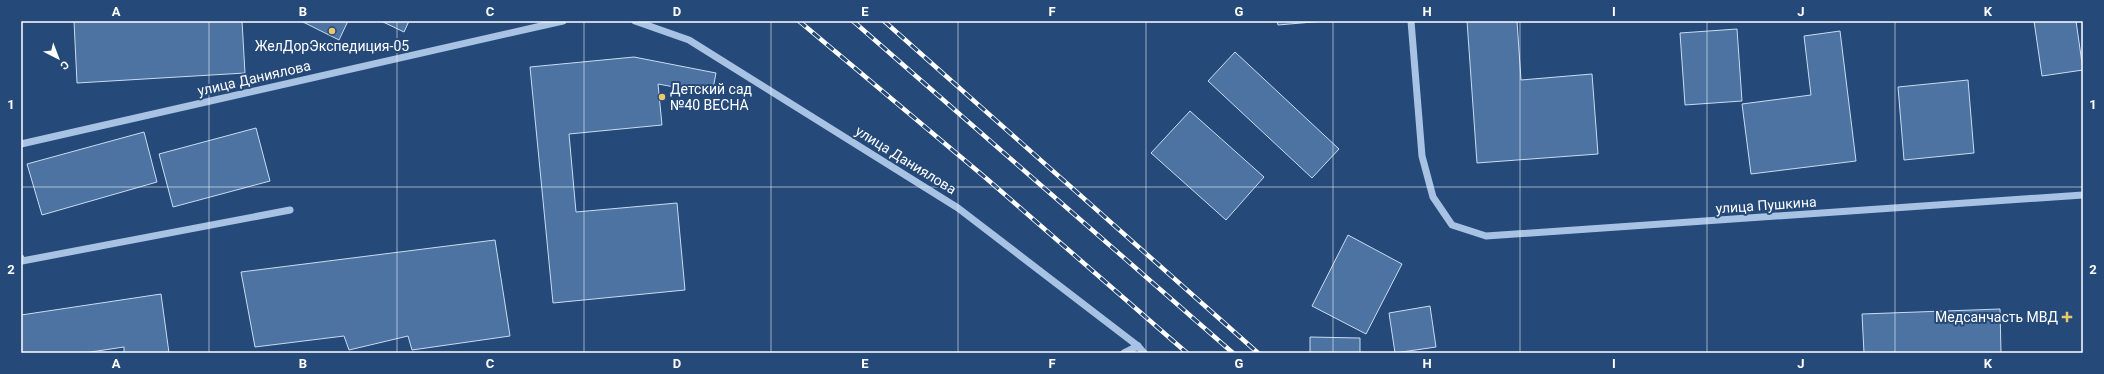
<svg xmlns="http://www.w3.org/2000/svg" width="2104" height="374" viewBox="0 0 2104 374" font-family="Roboto,sans-serif">
<style>
.building{fill:#4d73a2;stroke:#c9dcf3}
.lines{fill:none;stroke-linecap:round;stroke-linejoin:round}
.minor{stroke:#a7c2e3;stroke-width:7}
.rail-casing{stroke:#fff;stroke-width:4.5}
.rail{stroke:#254978;stroke-width:3;stroke-dasharray:9;stroke-linecap:butt}
.grid{fill:none;stroke:#fff;stroke-width:1;stroke-opacity:0.55}
.poi-dot{fill:#ecc76c;stroke:#254978;stroke-width:1.5}
.labels{text-anchor:middle;dominant-baseline:central;stroke-width:4;stroke-linejoin:round;paint-order:stroke}
.poi-label{font-size:14px;fill:#fff;stroke:#254978}
.street-label{font-size:14px;fill:#fff;stroke:#254978}
.neatline{fill:none;stroke:#fff;stroke-width:1.5}
.grid-label{font-size:13px;text-anchor:middle;font-weight:bold;fill:#fff}
</style>
<rect width="100%" height="100%" fill="#254978"/>
<g class="building">
<polygon points="74,21 242,21 245,73 77,83"/>
<polygon points="301,21 348,21 339,40"/>
<polygon points="381,21 409,21 404,32"/>
<polygon points="1277,21 1324,21 1278,25"/>
<polygon points="1467,21 1517,21 1521,80 1592,74 1598,154 1477,163"/>
<polygon points="2034,21 2076,21 2083,70 2042,76"/>
<polygon points="1737,29 1742,101 1685,105 1680,33"/>
<polygon points="1840,31 1856,161 1751,174 1742,104 1811,95 1804,36"/>
<polygon points="1235,52 1339,149 1312,178 1208,81"/>
<polygon points="634,57 716,73 712,94 658,84 662,125 569,134 576,212 677,203 685,290 553,303 530,67"/>
<polygon points="1968,80 1974,153 1904,160 1898,87"/>
<polygon points="1190,111 1264,177 1226,220 1151,153"/>
<polygon points="256,128 270,181 173,207 159,154"/>
<polygon points="144,132 157,182 42,215 27,164"/>
<polygon points="1348,235 1402,264 1366,334 1312,306"/>
<polygon points="495,240 510,336 412,350 408,336 349,350 344,336 255,347 241,272"/>
<polygon points="161,294 169,353 124,353 124,347 84,353 21,353 21,315"/>
<polygon points="1430,306 1436,347 1395,353 1389,313"/>
<polygon points="2000,309 2001,353 1864,353 1862,314"/>
<polygon points="1310,337 1360,338 1360,353 1310,353"/>
</g>
<g class="lines">
<g class="minor">
<polyline points="635,21 689,40 958,208 1138,346 1144,353"/>
<polyline points="1411,21 1422,156 1433,197 1452,225 1486,236 2083,195"/>
<polyline points="21,144 563,21"/>
<polyline points="21,258 22,261 290,210"/>
<polyline points="1124,353 1138,346"/>
</g>
<defs>
<g id="rail">
<polyline points="799,21 987,179 1187,353"/>
<polyline points="853,21 1233,353"/>
<polyline points="884,21 1258,353"/>
</g>
</defs>
<use href="#rail" class="rail-casing"/>
<use href="#rail" class="rail"/>
</g>
<path class="grid" d="M209 21V353M397 21V353M584 21V353M771 21V353M958 21V353M1146 21V353M1333 21V353M1520 21V353M1707 21V353M1895 21V353M21 187H2083"/>
<g class="poi-dot">
<circle cx="332" cy="31" r="4"/>
<circle cx="662" cy="97" r="4"/>
<path d="M2065 311h4v4h4v4h-4v4h-4v-4h-4v-4h4z"/>
</g>
<g class="labels">
<g class="poi-label">
<text x="332" y="46">ЖелДорЭкспедиция-05</text>
<text x="670" y="89" text-anchor="start">Детский сад<tspan x="670" dy="16">№40 ВЕСНА</tspan></text>
<text x="2058" y="317" text-anchor="end">Медсанчасть МВД</text>
</g>
<g class="street-label">
<text transform="translate(254 78) rotate(-13)">улица Даниялова</text>
<text transform="translate(906 160) rotate(32)">улица Даниялова</text>
<text transform="translate(1766 205) rotate(-4)">улица Пушкина</text>
</g>
</g>
<rect width="2104" height="374" fill="none" stroke="#254978" stroke-width="44"/>
<g transform="translate(58 58) rotate(138)" stroke="#254978" stroke-width="3" paint-order="stroke">
<path d="M0-3L7 15L0 10L-7 15Z" fill="#ffffff"/>
<text y="-6" font-size="11" font-weight="bold" text-anchor="middle" fill="#ffffff">С</text>
</g>
<rect x="22" y="22" width="2060" height="330" class="neatline"/>
<g class="grid-label">
<text x="116" y="16">A</text>
<text x="303" y="16">B</text>
<text x="490" y="16">C</text>
<text x="677" y="16">D</text>
<text x="865" y="16">E</text>
<text x="1052" y="16">F</text>
<text x="1239" y="16">G</text>
<text x="1427" y="16">H</text>
<text x="1614" y="16">I</text>
<text x="1801" y="16">J</text>
<text x="1988" y="16">K</text>
<text x="11" y="109">1</text>
<text x="2093" y="109">1</text>
<text x="11" y="274">2</text>
<text x="2093" y="274">2</text>
<text x="116" y="368">A</text>
<text x="303" y="368">B</text>
<text x="490" y="368">C</text>
<text x="677" y="368">D</text>
<text x="865" y="368">E</text>
<text x="1052" y="368">F</text>
<text x="1239" y="368">G</text>
<text x="1427" y="368">H</text>
<text x="1614" y="368">I</text>
<text x="1801" y="368">J</text>
<text x="1988" y="368">K</text>
</g>
</svg>
